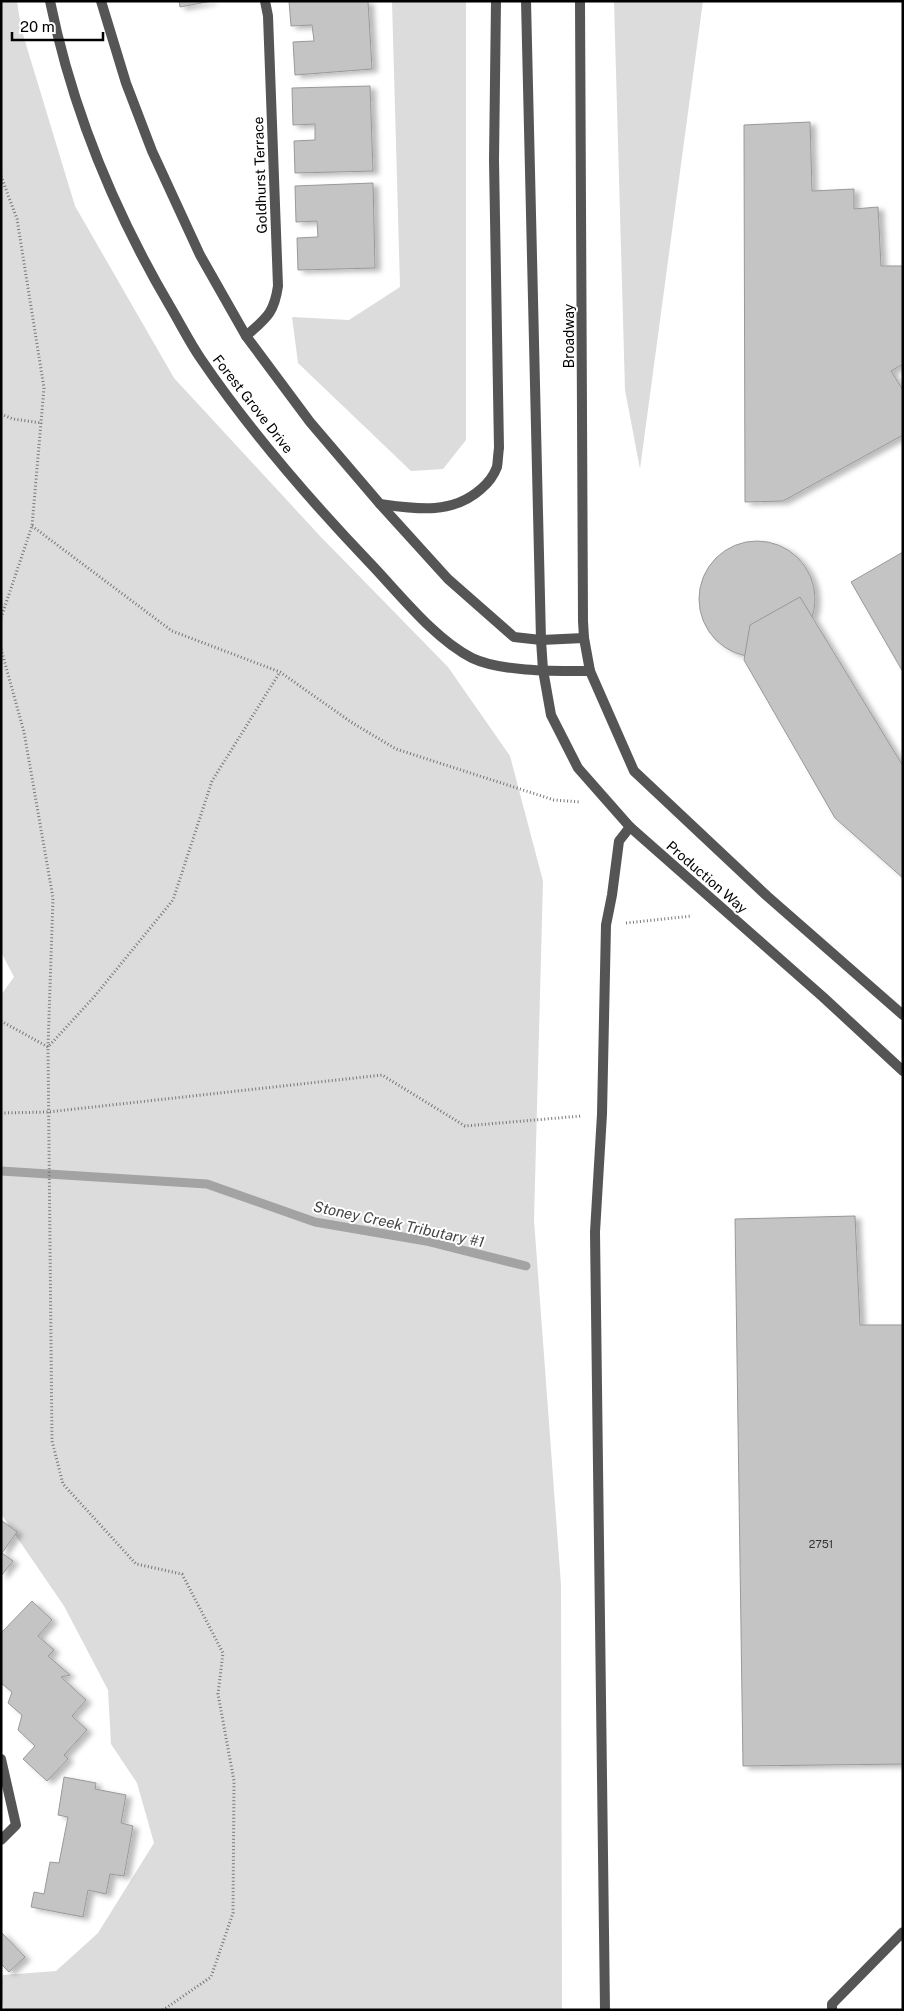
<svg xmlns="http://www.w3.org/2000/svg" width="904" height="2011" viewBox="0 0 904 2011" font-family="'Public Sans',sans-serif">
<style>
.green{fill:#dcdcdc}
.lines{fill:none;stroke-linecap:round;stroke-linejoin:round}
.stream{stroke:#a3a3a3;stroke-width:9}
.building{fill:#c4c4c4;stroke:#999;filter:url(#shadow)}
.path{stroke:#777;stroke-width:3;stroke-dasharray:1 2.5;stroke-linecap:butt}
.service{stroke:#555;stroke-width:10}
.minor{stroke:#555;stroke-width:10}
.tertiary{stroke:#555;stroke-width:10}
.labels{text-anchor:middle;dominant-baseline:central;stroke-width:4;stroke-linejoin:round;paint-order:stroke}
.number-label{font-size:11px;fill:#313131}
.street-label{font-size:14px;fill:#000;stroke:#fff}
.water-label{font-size:15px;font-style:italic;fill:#444;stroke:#fff}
</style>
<defs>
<filter id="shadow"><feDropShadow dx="5.5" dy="3" stdDeviation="2.5" flood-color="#0004"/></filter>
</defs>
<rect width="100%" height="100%" fill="#fff"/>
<g class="green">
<path d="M1 1H17L21 28 75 206 174 378 320 536 448 667 510 756 543 881 534 1220 561 1585 562 2010H4C1 1998 0 1986 3 1975L56 1971 98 1933 154 1843 137 1783 111 1744 108 1690 64 1606 1 1514V995L14 977 1 952Z"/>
<polygon points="392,1 466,1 466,440 443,469 411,471 298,363 292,317 349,320 400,287"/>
<polygon points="614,1 703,1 640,469 625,390"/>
</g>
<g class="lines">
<polyline class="stream" points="1,1171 207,1184 315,1222 426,1241 526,1266"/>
</g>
<g class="building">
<polygon points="179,1 212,1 180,7"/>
<polygon points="289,1 368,1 372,69 295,75 293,42 314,41 312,25 291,26"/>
<polygon points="370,86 373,171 295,173 294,141 315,140 315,124 293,125 292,88"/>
<polygon points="810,122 812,191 854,189 854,209 878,207 881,266 903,266 903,364 891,371 903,390 903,435 783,501 745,502 744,125"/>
<polygon points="373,183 375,268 298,270 297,238 318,237 317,221 296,222 295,186"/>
<circle cx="757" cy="599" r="58"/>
<polygon points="903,552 903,672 851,582"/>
<polygon points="800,597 903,766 903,878 835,818 744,660 750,625"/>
<polygon points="855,1216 860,1325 903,1325 903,1764 743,1766 735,1219"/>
<polygon points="1,1520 17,1532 2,1553 13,1561 1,1576"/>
<polygon points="32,1601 52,1620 38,1636 54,1650 48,1656 70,1675 61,1677 86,1700 72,1716 87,1730 64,1755 68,1759 47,1781 23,1759 35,1746 18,1730 22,1715 8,1703 12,1692 1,1683 1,1633"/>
<polygon points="64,1777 96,1783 95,1789 126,1795 121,1823 133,1826 124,1876 110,1874 106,1894 88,1890 83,1917 31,1907 34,1892 44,1894 50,1862 59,1863 68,1817 58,1815"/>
<polygon points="1,1932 25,1957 9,1972 1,1964"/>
</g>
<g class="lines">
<g class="path">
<polyline points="1,176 17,219 44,388 32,526 1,618"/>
<polyline points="1,414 13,419 42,423"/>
<polyline points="32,526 172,631 280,672 351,722 396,749 554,800 580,802"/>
<polyline points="1,649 24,732 53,898 48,1047 52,1441 63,1484 136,1564 182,1574 223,1653 218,1694 234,1781 233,1913 211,1977 163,2010"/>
<polyline points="626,923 692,916"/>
<polyline points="1,1021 48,1047 94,997 173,900 212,781 280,672"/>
<polyline points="1,1113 48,1112 382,1075 465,1126 581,1116"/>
</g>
<g class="service">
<polyline points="1,1759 16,1825 1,1840"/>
<polyline points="605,2010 595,1232 602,1114 606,925 612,895 619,841 630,827"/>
<polyline points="832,2010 832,2004 903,1932"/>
</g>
<path class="minor" d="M246 336C266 318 274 314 278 286L268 16 265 1"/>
<g class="tertiary">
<path d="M50 1C72 109 115 213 171 308 181 325 190 343 201 359 250 431 308 498 368 561 398 592 434 639 472 658 501 672 557 671 590 671"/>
<polyline points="101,1 126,83 152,151 200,255 246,336 310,422 380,504 448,579 514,637 541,640 584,638"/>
<polyline points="526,1 541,640 543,670 551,715 578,768 630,827 823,997 903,1071"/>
<polyline points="580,1 583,621 584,638 590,671 634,771 767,896 903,1015"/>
<path d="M380 504C416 509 452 515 481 489 487 484 494 475 497 467 498 461 498 454 499 448L494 160 496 1"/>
</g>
</g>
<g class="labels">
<g class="number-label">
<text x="821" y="1544">2751</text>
</g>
<g class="street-label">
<text transform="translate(260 175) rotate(-92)">Goldhurst Terrace</text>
<text transform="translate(569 336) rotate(-90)">Broadway</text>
<text transform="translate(253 404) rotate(52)">Forest Grove Drive</text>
<text transform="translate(707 877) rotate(41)">Production Way</text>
</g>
<g class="water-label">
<text transform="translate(399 1224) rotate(12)">Stoney Creek Tributary #1</text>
</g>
</g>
<rect width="904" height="2011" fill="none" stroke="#000000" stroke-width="5"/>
<path d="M12 32v8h91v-8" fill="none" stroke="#000000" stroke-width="2.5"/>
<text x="20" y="32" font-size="15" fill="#000000" stroke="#ffffff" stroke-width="4" paint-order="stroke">20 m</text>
</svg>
